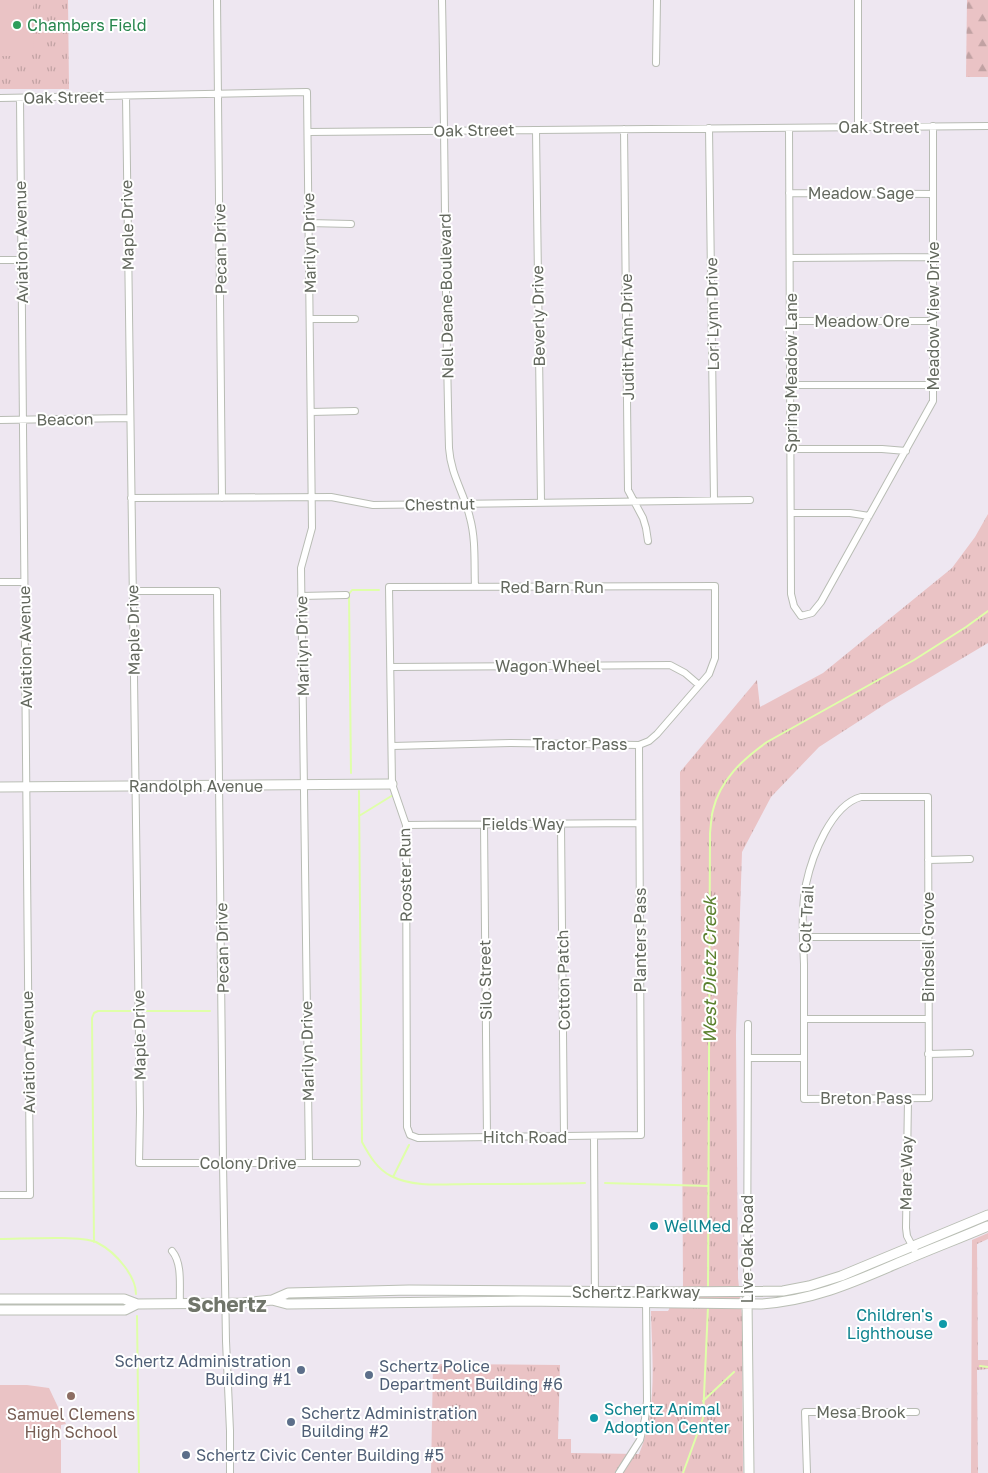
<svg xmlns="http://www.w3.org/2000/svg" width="988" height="1473" viewBox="0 0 988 1473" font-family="'Golos Text',sans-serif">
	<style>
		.forest { fill: url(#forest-firs) }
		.park { fill: url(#park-tufts) }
		.garden { fill: #eac3c5 }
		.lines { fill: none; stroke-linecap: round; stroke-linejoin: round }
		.stream { stroke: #dfffa9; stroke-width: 2 }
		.street-casing { stroke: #b8bcb4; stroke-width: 8 }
		.secondary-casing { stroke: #babfb5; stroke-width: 11 }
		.street { stroke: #fff; stroke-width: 6 }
		.secondary { stroke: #fff; stroke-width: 9 }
		.leisure-dot { fill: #2e9e5b; stroke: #fff; stroke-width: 2 }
		.culture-dot { fill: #0f9aa8; stroke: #fff; stroke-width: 2 }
		.service-dot { fill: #5c6f8a; stroke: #fff; stroke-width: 2 }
		.education-dot { fill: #8d6e63; stroke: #fff; stroke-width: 2 }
		.labels { text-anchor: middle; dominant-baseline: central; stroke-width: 4; stroke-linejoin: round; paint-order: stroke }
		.leisure-label { font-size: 16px; fill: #27864d; stroke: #fff; text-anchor: start }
		.street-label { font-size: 16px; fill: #63685e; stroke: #fff }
		.culture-label { font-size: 16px; fill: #0d838f; stroke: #fff; text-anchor: start }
		.service-label { font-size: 16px; fill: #4e5e75; stroke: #fff; text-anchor: start }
		.education-label { font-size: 16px; fill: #785e54; stroke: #fff }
		.water-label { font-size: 18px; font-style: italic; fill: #5c812f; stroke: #fff }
		.district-label { font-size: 21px; font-weight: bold; fill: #70756a; stroke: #fff }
	</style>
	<defs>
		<pattern id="forest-firs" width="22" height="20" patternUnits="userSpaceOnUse" patternTransform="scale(1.25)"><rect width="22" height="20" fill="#eac3c5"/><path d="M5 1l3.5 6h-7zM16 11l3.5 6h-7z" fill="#c1a2a3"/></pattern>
		<pattern id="park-tufts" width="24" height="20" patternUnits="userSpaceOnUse" patternTransform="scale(1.25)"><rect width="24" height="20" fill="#eac3c5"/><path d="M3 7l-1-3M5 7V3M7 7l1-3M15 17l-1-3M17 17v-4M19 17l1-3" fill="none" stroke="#c1a2a3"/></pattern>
	</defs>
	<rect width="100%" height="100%" fill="#eee7f1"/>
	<path class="forest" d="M967 0H988V77H966Z"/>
	<path class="park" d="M0 0H68L69 89H0Z
		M988 514V643L887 703 819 747 771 797 742 852 736 1035 738 1278 742 1315 743 1473H431L433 1364 560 1365 558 1439H571V1453L639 1454C658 1409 652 1359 651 1311H668L683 1286 680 772 757 680 760 707 823 673 952 568 975 537Z
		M988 1233V1239L977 1244 978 1360H988V1369L977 1370 978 1473H971L972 1240Z"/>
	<path class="garden" d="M0 0H33L34 50 29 56H0Z
		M0 1385H27L49 1388 66 1424 61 1425V1473H0Z"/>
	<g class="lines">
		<path class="stream" d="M351 773 349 594 352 590H379
			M359 791 362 1142C369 1155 377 1169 391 1176 414 1188 445 1184 470 1184 508 1184 547 1184 585 1183
			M359 816 393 795
			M144 1011H210
			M393 1177 409 1145
			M605 1183 708 1186
			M0 1239C22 1239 78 1235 96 1242 108 1248 117 1256 125 1267 131 1275 136 1284 136 1294
			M94 1242 92 1018 94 1013 98 1011H133
			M708 1289 710 833C711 825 711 817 713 810 720 780 743 759 767 742L914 660 966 627 988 611
			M137 1316 139 1473
			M980 1366 988 1367
			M703 1401 734 1372
			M683 1473 703 1418 708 1307"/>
		<g class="street-casing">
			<path id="street" d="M217 0 222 498
				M442 0C445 149 445 299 449 448 451 476 464 492 470 518 476 540 474 564 475 587
				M656 63 657 0
				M126 96 140 1112 139 1163H357
				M0 98 307 92 312 528 301 568 309 1163
				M858 127V0
				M709 128 714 500
				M789 128 791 594 794 606 801 616 812 613 821 602 933 401V126
				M624 129 628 490 643 518 646 528 648 541
				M536 130 541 502
				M308 132 988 126
				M789 193 933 194
				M309 223 351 224
				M790 258 932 257
				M0 260H21
				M311 319H355
				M791 321H932
				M791 385H933
				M311 412 355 411
				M0 420 130 418
				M791 449H882L906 451
				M131 498 331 497 373 505 750 500
				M792 513H850L869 516
				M0 582H24
				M132 591H217L223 1163 226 1341 230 1431V1473
				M301 596 346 595
				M391 667 670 665 685 673 699 685
				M392 746 511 743 639 745 649 741 657 734 709 674 715 658V586L389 587 392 784 406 825 407 1127 410 1135 418 1138 641 1135 639 745
				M861 797H928L929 1098 804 1099C804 1054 804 1009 804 964 803 938 801 910 806 884 812 856 831 805 861 797Z
				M484 824 487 1137
				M561 824 564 1136
				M406 825 639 823
				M928 860 970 859
				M803 937H928
				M804 1019H928
				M928 1054 970 1053
				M748 1058H804
				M908 1099 906 1228 907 1236 917 1255
				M594 1136 595 1302
				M0 1195H30L20 98
				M172 1251C183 1264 179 1288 180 1304
				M747 1292 748 1024
				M619 1473 640 1440 645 1419 647 1401 646 1300
				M807 1473 805 1412H916"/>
		</g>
		<g class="secondary-casing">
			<path id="secondary" d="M0 787 392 784
				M0 1299H124L137 1304 243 1303 272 1300 288 1293 409 1290 670 1292 783 1291 809 1286 841 1276 988 1215
				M272 1300 287 1304 522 1301 761 1304C815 1300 854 1282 903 1261 931 1249 960 1238 988 1226
				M747 1300 749 1473
				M0 1310H125L137 1304"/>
		</g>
		<use href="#street" class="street"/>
		<use href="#secondary" class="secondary"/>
	</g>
	<circle class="leisure-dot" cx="17" cy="25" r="5"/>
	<g class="culture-dot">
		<circle cx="654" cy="1226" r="5"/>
		<circle cx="943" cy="1324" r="5"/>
		<circle cx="594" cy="1418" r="5"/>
	</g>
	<g class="service-dot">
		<circle cx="301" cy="1370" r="5"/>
		<circle cx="369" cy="1375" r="5"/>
		<circle cx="291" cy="1422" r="5"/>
		<circle cx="186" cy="1455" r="5"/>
	</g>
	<circle class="education-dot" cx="71" cy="1396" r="5"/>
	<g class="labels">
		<g class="leisure-label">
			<text x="27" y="25">Chambers Field</text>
		</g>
		<g class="street-label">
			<text transform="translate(64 97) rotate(-1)">Oak Street</text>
			<text x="879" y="127">Oak Street</text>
			<text transform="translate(474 130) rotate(-1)">Oak Street</text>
			<text x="861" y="193">Meadow Sage</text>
			<text transform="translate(127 225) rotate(-91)">Maple Drive</text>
			<text transform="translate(21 242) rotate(-91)">Aviation Avenue</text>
			<text transform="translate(309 243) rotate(-91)">Marilyn Drive</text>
			<text transform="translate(220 249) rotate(-91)">Pecan Drive</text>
			<text transform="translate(446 296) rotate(-91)">Nell Deane Boulevard</text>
			<text transform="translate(712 314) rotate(-91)">Lori Lynn Drive</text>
			<text transform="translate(538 316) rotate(-91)">Beverly Drive</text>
			<text transform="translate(933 316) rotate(-90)">Meadow View Drive</text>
			<text x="862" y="321">Meadow Ore</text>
			<text transform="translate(627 337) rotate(-91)">Judith Ann Drive</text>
			<text transform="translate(791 373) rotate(-90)">Spring Meadow Lane</text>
			<text transform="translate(65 419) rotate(-1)">Beacon</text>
			<text transform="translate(440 504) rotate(-1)">Chestnut</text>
			<text x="552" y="587">Red Barn Run</text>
			<text transform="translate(133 630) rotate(-91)">Maple Drive</text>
			<text transform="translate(302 646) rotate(-91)">Marilyn Drive</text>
			<text transform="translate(25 647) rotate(-91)">Aviation Avenue</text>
			<text x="548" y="666">Wagon Wheel</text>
			<text x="580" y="744">Tractor Pass</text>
			<text x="196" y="786">Randolph Avenue</text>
			<text x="523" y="824">Fields Way</text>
			<text transform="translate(405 875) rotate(-91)">Rooster Run</text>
			<text transform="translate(806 919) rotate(-87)">Colt Trail</text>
			<text transform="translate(640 940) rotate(-90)">Planters Pass</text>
			<text transform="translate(928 947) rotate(-90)">Bindseil Grove</text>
			<text transform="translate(222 948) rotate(-91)">Pecan Drive</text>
			<text transform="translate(485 980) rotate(-91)">Silo Street</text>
			<text transform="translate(563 980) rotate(-91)">Cotton Patch</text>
			<text transform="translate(139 1035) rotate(-91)">Maple Drive</text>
			<text transform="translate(307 1051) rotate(-91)">Marilyn Drive</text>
			<text transform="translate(28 1052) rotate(-91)">Aviation Avenue</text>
			<text x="866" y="1098">Breton Pass</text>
			<text x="525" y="1137">Hitch Road</text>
			<text x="248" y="1163">Colony Drive</text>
			<text transform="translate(906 1173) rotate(-89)">Mare Way</text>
			<text transform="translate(747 1249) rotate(-90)">Live Oak Road</text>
			<text x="636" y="1292">Schertz Parkway</text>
			<text x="861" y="1412">Mesa Brook</text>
		</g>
		<g class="culture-label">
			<text x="664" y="1226">WellMed</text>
			<text x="933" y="1315" text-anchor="end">Children's<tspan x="933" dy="18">Lighthouse</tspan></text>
			<text x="604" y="1409">Schertz Animal<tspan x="604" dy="18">Adoption Center</tspan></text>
		</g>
		<g class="service-label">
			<text x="291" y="1361" text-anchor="end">Schertz Administration<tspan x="291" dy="18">Building #1</tspan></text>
			<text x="379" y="1366">Schertz Police<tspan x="379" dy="18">Department Building #6</tspan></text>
			<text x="301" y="1413">Schertz Administration<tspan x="301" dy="18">Building #2</tspan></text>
			<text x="196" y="1455">Schertz Civic Center Building #5</text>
		</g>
		<g class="education-label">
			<text x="71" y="1414">Samuel Clemens<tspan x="71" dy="18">High School</tspan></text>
		</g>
		<g class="water-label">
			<text transform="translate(709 970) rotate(-90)">West Dietz Creek</text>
		</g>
		<g class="district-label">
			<text x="227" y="1304">Schertz</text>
		</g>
	</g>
</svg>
